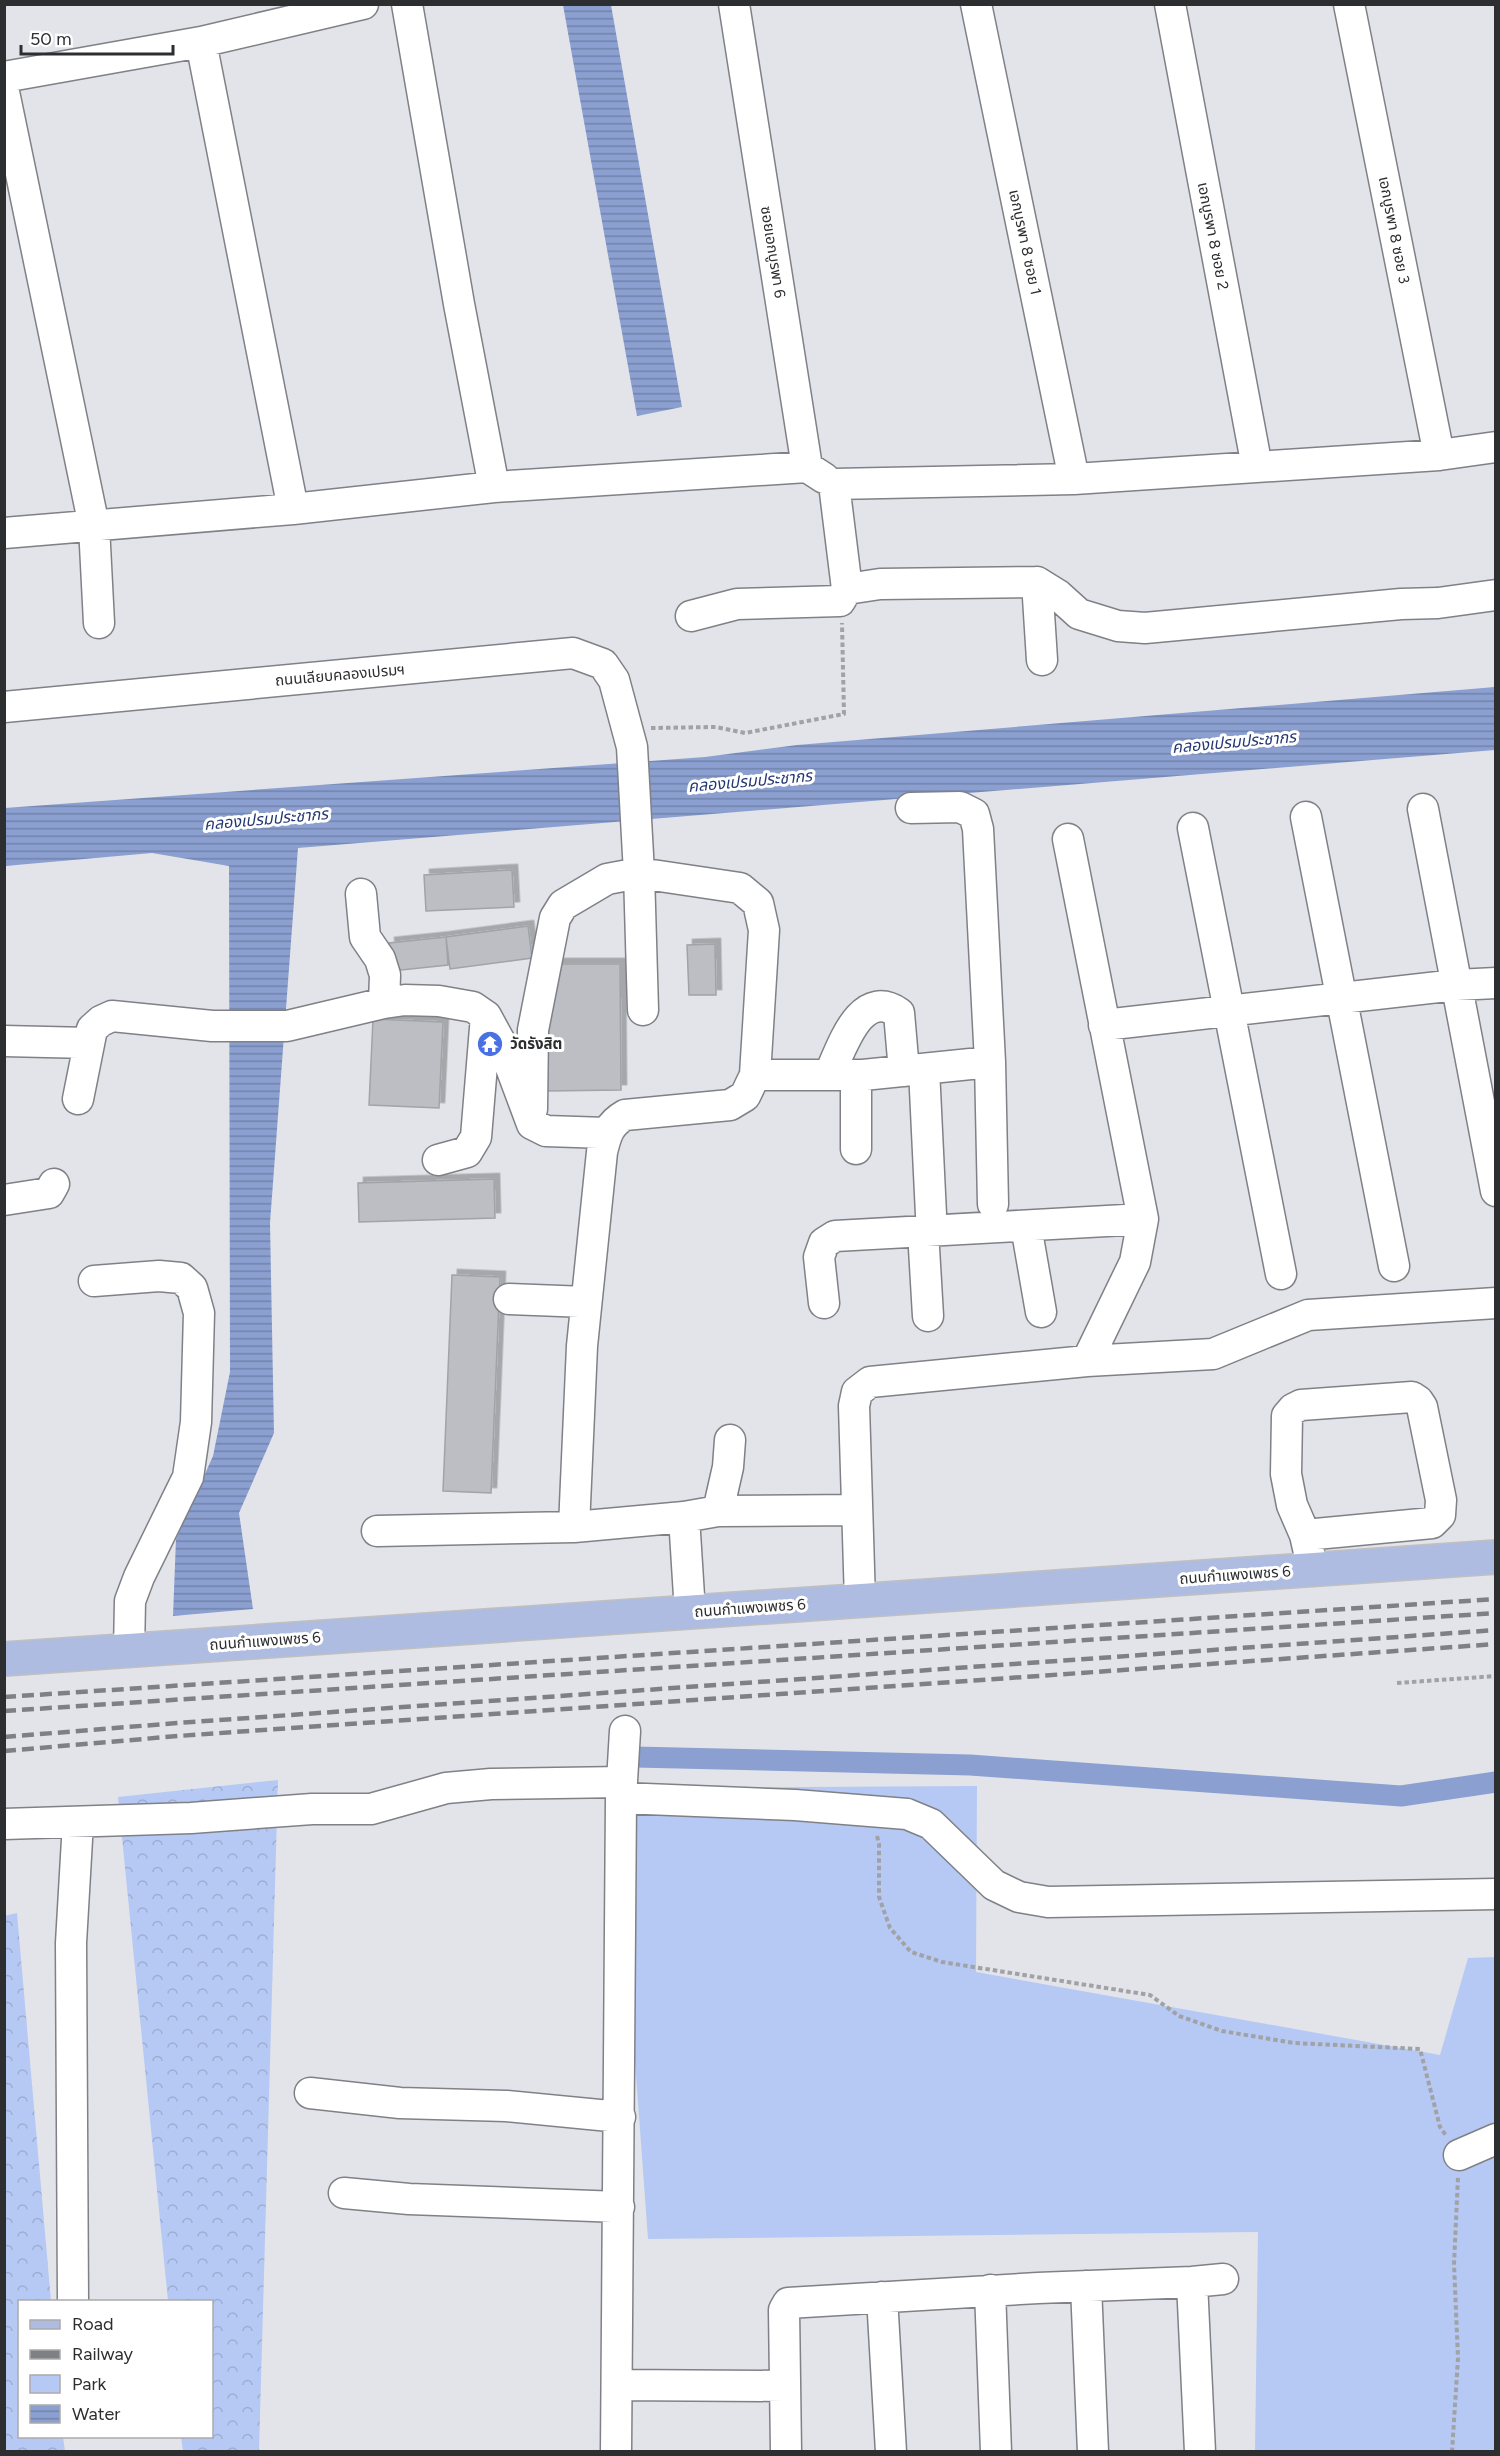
<svg xmlns="http://www.w3.org/2000/svg" width="1500" height="2456" viewBox="0 0 1500 2456" font-family="Figtree,'Noto Sans Thai',sans-serif">
	<style>
		.green { fill: #b6c9f4 }
		.forest { fill: url(#forest-crowns) }
		.water { fill: url(#water-rules) }
		.lines { fill: none; stroke-linecap: round; stroke-linejoin: round }
		.canal { stroke: #8ba0d1; stroke-width: 21 }
		.building { fill: #bcbec3; stroke: #a1a3a8; stroke-width: 1.5; filter: url(#shadow) }
		.minor-casing { stroke: #7f8186; stroke-width: 33 }
		.major-casing { stroke: #c0c0c1; stroke-width: 36 }
		.path { stroke: #a0a2a6; stroke-width: 4; stroke-dasharray: 4.5 3; stroke-linecap: butt }
		.minor { stroke: #fff; stroke-width: 30 }
		.major { stroke: #adbce0; stroke-width: 33 }
		.rail { stroke: #7e8083; stroke-width: 4.5; stroke-dasharray: 12 6; stroke-linecap: butt }
		.labels { text-anchor: middle; dominant-baseline: central; stroke-width: 6; stroke-linejoin: round; paint-order: stroke }
		.street-label { font-size: 15px; fill: #2d2e30; stroke: #fff }
		.poi-label { font-size: 15px; font-weight: bold; fill: #2d2e30; stroke: #fff; text-anchor: start }
		.water-label { font-size: 16px; font-style: italic; fill: #233772; stroke: #fff }
	</style>
	<defs>
		<pattern id="forest-crowns" width="20" height="18" patternUnits="userSpaceOnUse" patternTransform="scale(1.5)"><rect width="20" height="18" fill="#b6c9f4"/><path d="M2 6a3 3 0 1 1 6 0M12 15a3 3 0 1 1 6 0" fill="none" stroke="#9dadd2"/></pattern>
		<pattern id="water-rules" width="6" height="5" patternUnits="userSpaceOnUse" patternTransform="scale(1.5)"><rect width="6" height="5" fill="#8ba0d1"/><path d="M0 2.5h6" fill="none" stroke="#7283aa"/></pattern>
		<filter id="shadow"><feDropShadow dx="5.5" dy="-5.5" stdDeviation="0" flood-color="#0004"/></filter>
	</defs>
	<rect width="100%" height="100%" fill="#e2e4e9"/>
	<path class="green" d="M977 1786 976 1972 1440 2055 1468 1958 1495 1957V2451H1255L1258 2232 648 2239 615 1788Z"/>
	<path class="forest" d="M278 1780 259 2451H183L181 2437 212 2436V2302L168 2301 118 1797Z
		M17 1913 51 2301 20 2302V2436L63 2437 65 2451H5L4 1916Z"/>
	<path class="water" d="M563 5H611L682 407 637 416Z
		M1495 687V750L298 848 270 1223 274 1433 239 1513 253 1609 173 1616 176 1539 213 1456 230 1372 229 866 152 853 5 866V808L705 757 797 745Z"/>
	<g class="lines">
		<path class="canal" d="M635 1757 970 1765 1401 1796 1496 1782"/>
	</g>
	<path class="building" d="M512 870 514 907 426 911 424 875Z
		M528 926 532 958 450 969 446 937Z
		M446 937 448 965 392 971 389 943Z
		M715 944 716 995H689L687 945Z
		M546 964H620L621 1090 547 1091Z
		M373 1019 443 1022 439 1108 369 1105Z
		M494 1179 495 1218 359 1222 358 1183Z
		M452 1275 500 1277 491 1493 443 1491Z"/>
	<g class="lines">
		<g class="minor-casing">
			<path id="minor" d="M407 4 459 304 494 487
				M734 4 807 467 824 478
				M976 4 1074 479
				M1170 4 1257 467
				M1349 4 1439 455
				M201 42 293 509
				M4 77 201 42 363 4
				M4 92 94 526 99 623
				M834 484 1074 479 1439 455 1496 447
				M834 484 847 589
				M4 533 293 509 494 487 807 467
				M1037 582 1042 660
				M691 616 737 604 840 601 847 589 880 584 1037 582 1058 595 1079 614 1118 626 1145 628 1401 604 1438 603 1496 595
				M4 707 573 653 603 664 614 680 632 747 639 873 740 888 758 903 764 930 755 1075 745 1096 730 1105 625 1115C609 1124 606 1135 602 1152L582 1346 574 1527 684 1517 718 1511 857 1510
				M911 808 960 807 974 814 978 829 990 1062 993 1204
				M1423 809 1496 1191
				M1306 817 1394 1266
				M1193 828 1281 1274
				M1068 839 1143 1219 1135 1262 1087 1361
				M361 894 365 937 380 959 385 975 384 1003
				M1104 1025 1456 985 1496 983
				M4 1041 89 1043
				M924 1069 931 1215
				M755 1075H863L990 1062
				M829 1075C842 1048 860 986 899 1013L904 1071
				M856 1075V1149
				M78 1099 92 1029 101 1021 112 1016 212 1026H287L384 1003 405 1000 439 1001 473 1007 486 1016 504 1049 532 1124 546 1131 606 1133
				M532 1109 533 1030 555 918 563 905 607 879 639 873 643 1010
				M438 1160 467 1152 476 1137 486 1016
				M4 1200 49 1193 54 1184
				M1026 1226 1041 1312
				M923 1231 928 1316
				M94 1281 159 1276 181 1278 192 1288 199 1313 196 1422 188 1477 139 1577 130 1601 129 1651
				M509 1299 586 1302
				M824 1303 819 1257 824 1243 835 1236 1143 1219
				M718 1511 728 1467 730 1440
				M684 1517 690 1612
				M377 1531 574 1527
				M1305 1535 1432 1523 1440 1515 1441 1500 1422 1407 1418 1401 1412 1397 1301 1405 1293 1409 1287 1416 1286 1474 1292 1505 1305 1535 1313 1570
				M860 1601 854 1406 857 1392 870 1382 1087 1361 1213 1354 1308 1315 1496 1303
				M621 1798 795 1805 907 1814 931 1824 994 1885 1019 1897 1048 1902 1496 1894
				M4 1824 191 1818 312 1809H371L446 1788 491 1784 622 1782
				M310 2093 400 2103 506 2106 620 2117
				M1459 2155 1496 2139
				M344 2193 409 2199 619 2207
				M1192 2282 1200 2452
				M1086 2286 1093 2452
				M990 2290 996 2452
				M882 2297 891 2452
				M73 2302 71 1943 78 1822
				M617 2385 783 2386
				M616 2452 621 1798 625 1731
				M786 2452 784 2310 788 2303 1038 2288 1192 2282 1223 2279"/>
		</g>
		<g class="major-casing">
			<path id="major" d="M4 1659 1496 1557"/>
		</g>
		<path class="path" d="M651 728 716 727 745 733 844 714 842 623
			M1397 1683 1496 1676
			M877 1836 879 1844V1897L890 1928 911 1952 942 1962 1150 1995 1179 2016 1222 2031 1294 2043 1420 2049 1440 2127 1447 2137
			M1452 2452 1458 2358 1454 2264 1458 2177"/>
		<use href="#minor" class="minor"/>
		<use href="#major" class="major"/>
		<path class="rail" d="M4 1697 1496 1599
			M4 1711 1496 1613
			M4 1737 177 1723 1496 1630
			M4 1751 178 1736 1496 1644"/>
	</g>
	<defs>
		<g id="temple-disc" transform="scale(1.35)"><circle r="9.5" fill="#4a71e4" stroke="#fff"/><path d="M0-6L5-2H3V0L6.5 2.5H4V6H1.5V3h-3V6H-4V2.5H-6.5L-3 0V-2H-5Z" fill="#fff"/></g>
	</defs>
	<g fill-rule="evenodd">
		<use href="#temple-disc" x="490" y="1044"/>
	</g>
	<g class="labels">
		<g class="street-label">
			<text transform="translate(1394 230) rotate(79)">เอกบูรพา 8 ซอย 3</text>
			<text transform="translate(1213 236) rotate(79)">เอกบูรพา 8 ซอย 2</text>
			<text transform="translate(1025 242) rotate(78)">เอกบูรพา 8 ซอย 1</text>
			<text transform="translate(773 252) rotate(81)">ซอยเอกบูรพา 6</text>
			<text transform="translate(340 675) rotate(-5)">ถนนเลียบคลองเปรมฯ</text>
			<text transform="translate(1235 1575) rotate(-4)">ถนนกำแพงเพชร 6</text>
			<text transform="translate(750 1608) rotate(-4)">ถนนกำแพงเพชร 6</text>
			<text transform="translate(265 1641) rotate(-4)">ถนนกำแพงเพชร 6</text>
		</g>
		<g class="poi-label">
			<text x="510" y="1044">วัดรังสิต</text>
		</g>
		<g class="water-label">
			<text transform="translate(1234 742) rotate(-5)">คลองเปรมประชากร</text>
			<text transform="translate(750 781) rotate(-5)">คลองเปรมประชากร</text>
			<text transform="translate(266 819) rotate(-5)">คลองเปรมประชากร</text>
		</g>
	</g>
	<rect width="1500" height="2456" fill="none" stroke="#2d2e30" stroke-width="12"/>
	<rect x="18" y="2300" width="195" height="138" fill="#ffffff" stroke="#ababac" stroke-width="1.5"/>
	<rect x="30" y="2320" width="30" height="9" fill="#adbce0" stroke="#ababac" stroke-width="1.5"/>
	<text x="72" y="2330" font-size="18" fill="#2d2e30">Road</text>
	<rect x="30" y="2350" width="30" height="9" fill="#7e8083" stroke="#ababac" stroke-width="1.5"/>
	<text x="72" y="2360" font-size="18" fill="#2d2e30">Railway</text>
	<rect x="30" y="2375" width="30" height="18" fill="#b6c9f4" stroke="#ababac" stroke-width="1.5"/>
	<text x="72" y="2390" font-size="18" fill="#2d2e30">Park</text>
	<rect x="30" y="2405" width="30" height="18" fill="url(#water-rules)" stroke="#ababac" stroke-width="1.5"/>
	<text x="72" y="2420" font-size="18" fill="#2d2e30">Water</text>
	<path d="M21 45v9h152v-9" fill="none" stroke="#2d2e30" stroke-width="3"/>
	<text x="30" y="45" font-size="18" fill="#2d2e30" stroke="#ffffff" stroke-width="4.5" paint-order="stroke">50 m</text>
</svg>
